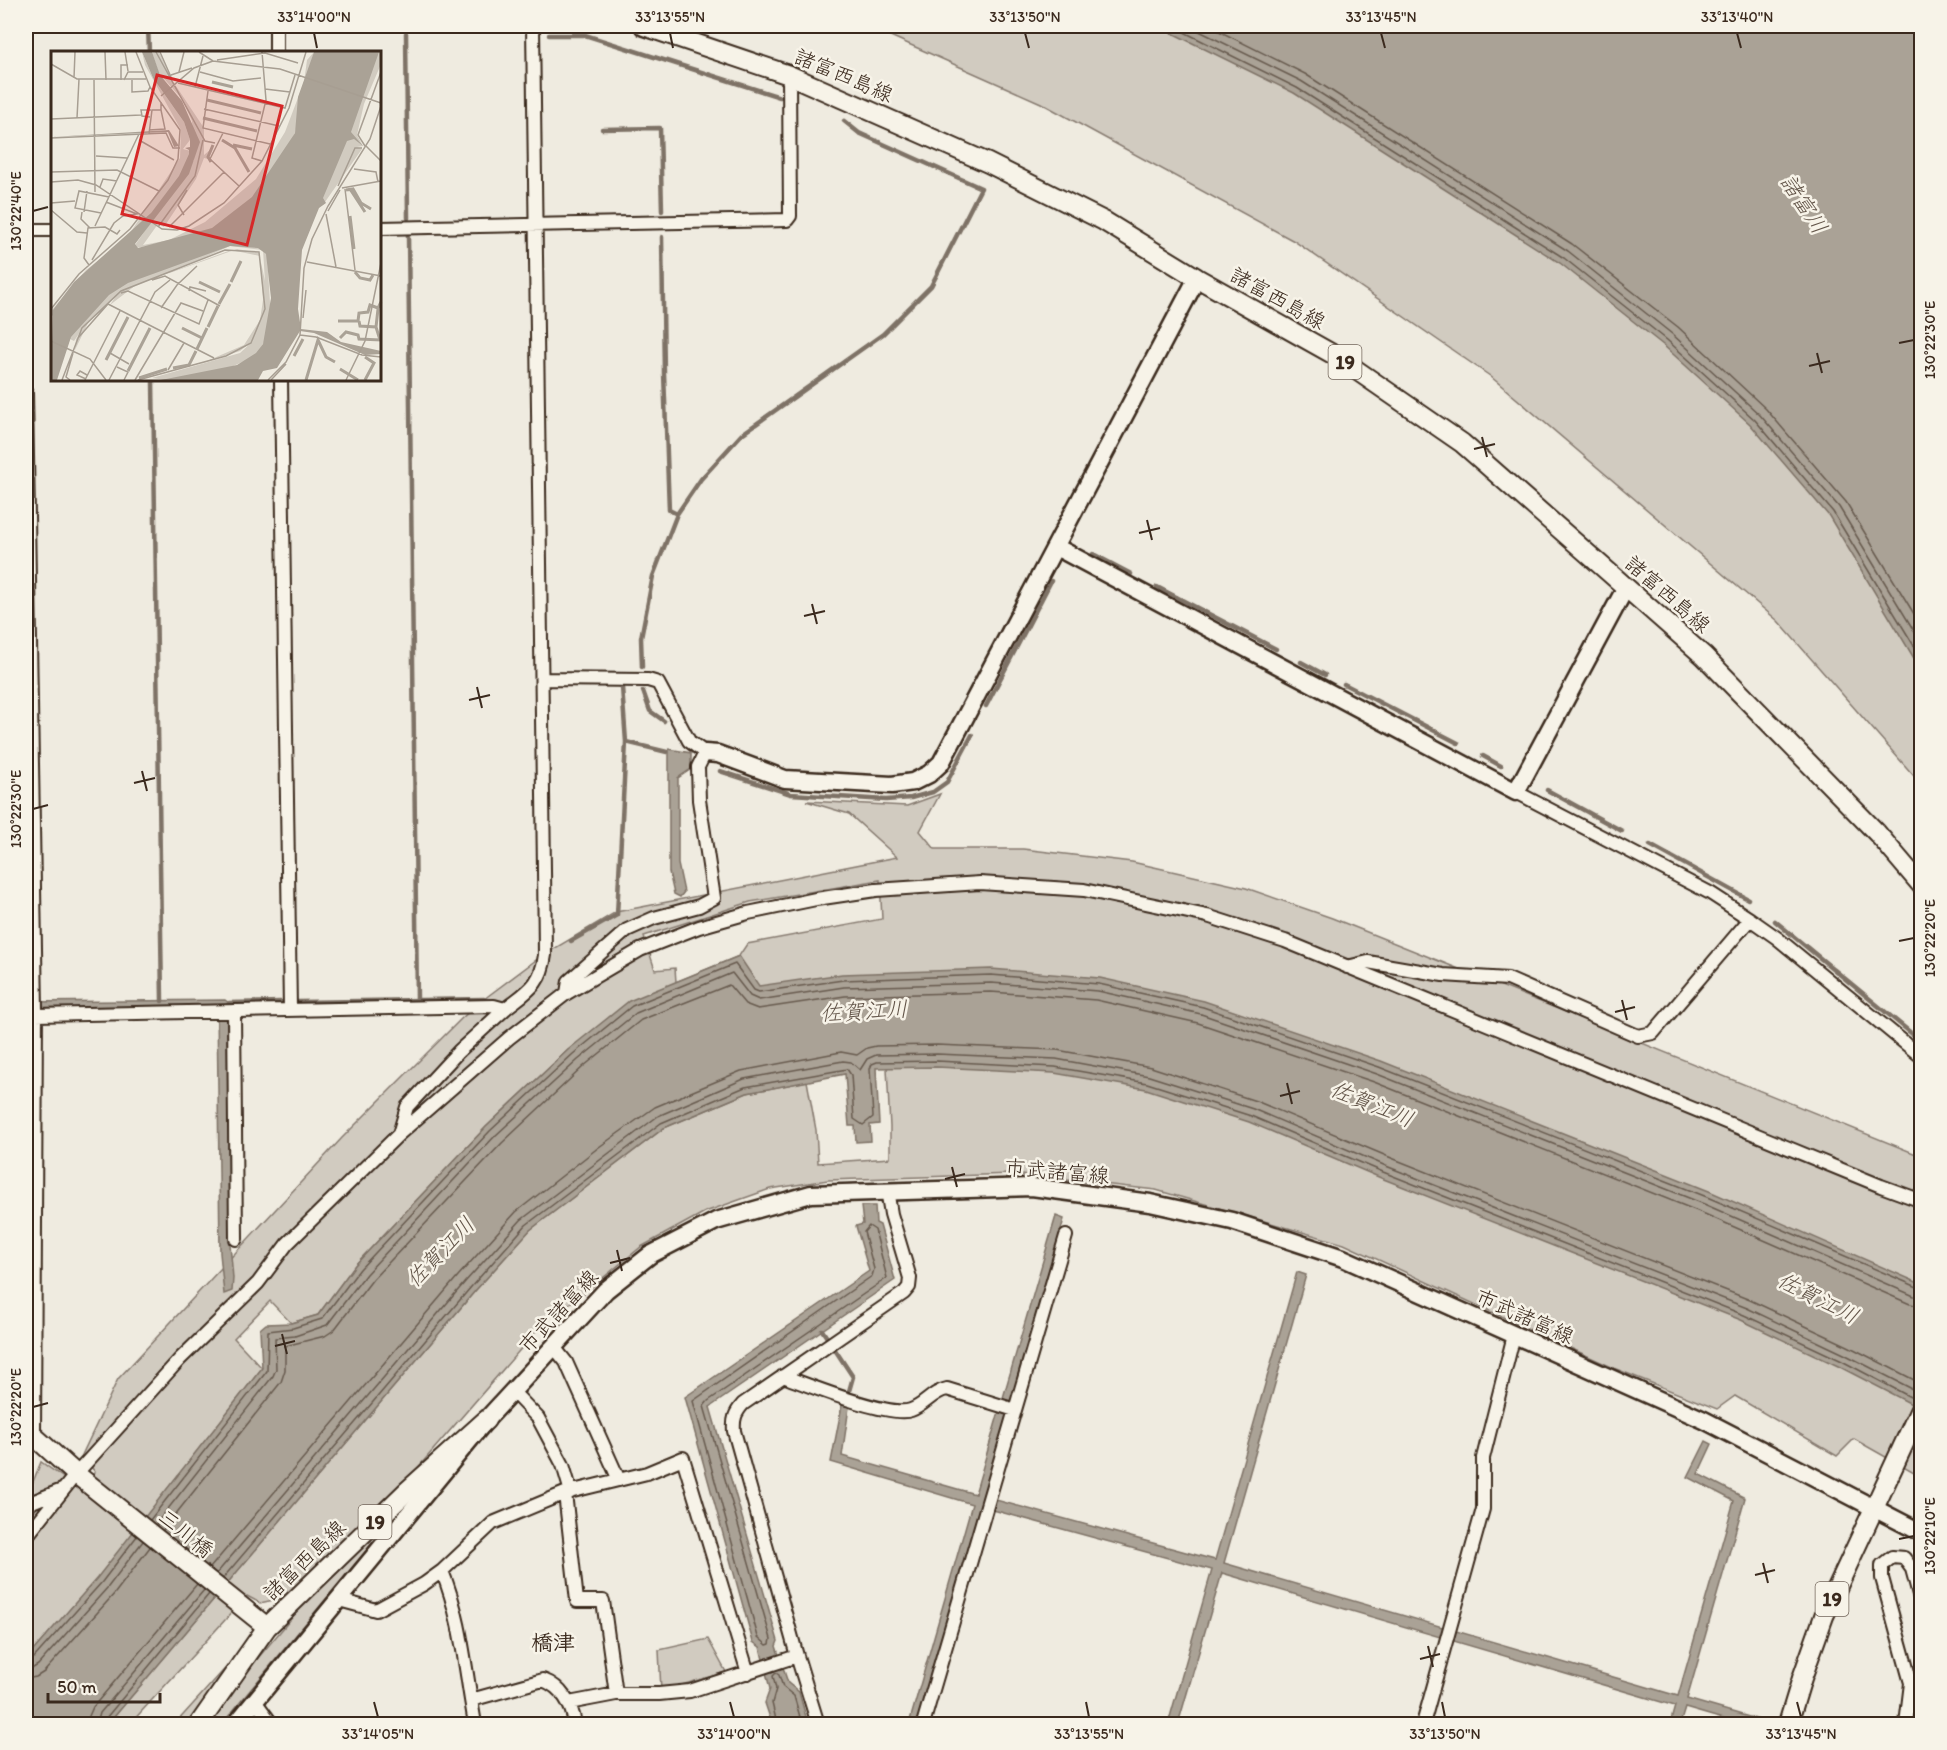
<svg xmlns="http://www.w3.org/2000/svg" width="1947" height="1750" viewBox="0 0 1947 1750" font-family="Itim,'Klee One',sans-serif">
	<style>
		.green { fill: #d1cbc0; stroke: #867a6f; stroke-width: 1.5; fill-rule: evenodd }
		.water { fill: #aaa296; stroke: #7e7266; stroke-width: 1.5 }
		.lines { fill: none; stroke-linecap: round; stroke-linejoin: round }
		.shore { stroke: #675a4e; stroke-width: 1.5 }
		.stream { stroke: #7e7266; stroke-width: 4.5 }
		.street-casing { stroke: #3b2a1e; stroke-width: 16 }
		.secondary-casing { stroke: #3b2a1e; stroke-width: 21 }
		.primary-casing { stroke: #3b2a1e; stroke-width: 22 }
		.street { stroke: #f7f3e8; stroke-width: 12 }
		.secondary { stroke: #f7f3e8; stroke-width: 16 }
		.primary { stroke: #f7f3e8; stroke-width: 18 }
		.ticks { fill: none; stroke: #3b2a1e; stroke-width: 2 }
		.labels { text-anchor: middle; dominant-baseline: central; stroke-width: 5; stroke-linejoin: round; paint-order: stroke }
		.shield { fill: #f7f3e8; stroke: #73665b; stroke-width: 1.5 }
		.shield-label { font-size: 20px; font-weight: bold; fill: #3b2a1e }
		.street-label { font-size: 21px; fill: #3b2a1e; stroke: #f7f3e8 }
		.water-label { font-size: 22px; font-style: italic; fill: #625448; stroke: #f7f3e8 }
		.neighbourhood-label { font-size: 22px; font-weight: bold; fill: #3b2a1e; stroke: #f7f3e8 }
		.inset-river { fill: none; stroke: #aaa296; stroke-width: 3 }
		.inset-road { fill: none; stroke: #a79e92; stroke-width: 1.5 }
		.view { fill: #d62828; fill-opacity: 0.15; stroke: #d62828; stroke-width: 3 }
		.inset-edge { fill: none; stroke: #3b2a1e; stroke-width: 3 }
		.neatline { fill: none; stroke: #3b2a1e; stroke-width: 2 }
		.ticks-label { font-size: 15px; text-anchor: middle; fill: #3b2a1e }
	</style>
	<rect width="100%" height="100%" fill="#efebe0"/>
	<filter id="ink" filterUnits="userSpaceOnUse"><feTurbulence type="fractalNoise" baseFrequency=".0167" numOctaves="2"/><feDisplacementMap in="SourceGraphic" scale="12" xChannelSelector="R" yChannelSelector="G"/><feConvolveMatrix kernelMatrix="1 2 1 2 8 2 1 2 1" color-interpolation-filters="sRGB"/></filter>
	<g filter="url(#ink)">
		<path class="green" d="M868 26H1221L1616 290 1840 508 1921 647V784L1778 621 1490 376 1294 241 1041 103Z
			M940 794 920 831 935 849H1023L1132 862 1246 888 1332 918 1464 971 1921 1156V1300L1387 1077 568 1050 486 1127 355 1265 318 1315 291 1323 270 1301 234 1338 262 1368 97 1579 26 1659V1499L41 1462 78 1488 95 1472 82 1455 118 1379 342 1138 462 1018 488 996 540 957 616 912 897 857 849 814 806 801 907 806ZM880 880 882 919 747 944 739 956 676 982 675 968 655 970 644 936 750 902Z
			M891 1050 1192 1077 1921 1394V1477L1854 1439 1837 1456 1735 1396 1717 1409 1616 1369 1344 1244 1156 1190 1013 1174 828 1180 770 1189 705 1212 641 1247 577 1299 551 1314 408 1479 287 1597 260 1603 247 1596 130 1724H108L475 1291 530 1230 664 1128 747 1093 807 1081 816 1130 818 1163 890 1158V1127L887 1068Z
			M399 1511 222 1724H211L237 1683 317 1588Z
			M708 1639 726 1672 661 1691 659 1650Z
			M241 1651 190 1724H175Z"/>
		<path class="water" d="M1158 26H1921V670L1829 516 1750 424 1663 345 1560 263 1294 93Z
			M669 749 691 753V769L678 778V864L684 892 680 897 674 894 669 872Z
			M739 956 759 986 842 974 991 969 1100 978 1204 1001 1381 1061 1709 1191 1921 1284V1409L1838 1366 1741 1320 1381 1178 1249 1122 1146 1089 1054 1073 937 1067 876 1068 879 1124 870 1125 871 1141 856 1142 855 1126H849L845 1074 747 1093 664 1128 530 1230 475 1291 108 1724H26V1659L97 1578 262 1368 260 1329 266 1324 291 1323 318 1315 355 1265 486 1127 569 1049 629 1001Z
			M225 1000 229 1003 224 1005V1017L227 1019 230 1244 233 1278 232 1291 224 1294 220 1253 217 1006 26 1009V1002Z
			M861 1206H875L876 1223 880 1225 895 1280 710 1407 778 1641 776 1646 788 1683 799 1692 808 1724H772L765 1703 770 1689 760 1647 753 1642 685 1397 869 1271 856 1226 863 1224Z
			M1056 1216 1064 1219 1011 1409 985 1497 1215 1560 1297 1272 1306 1275 1224 1563 1678 1696 1734 1501 1688 1477 1706 1441 1712 1444 1698 1474 1745 1498 1687 1699 1763 1721 1762 1724H1740L1685 1708 1680 1724H1670L1675 1706 1222 1573 1178 1724H1168L1212 1570 982 1507 919 1724H909L972 1504 831 1462 842 1405 849 1407 842 1456 975 1494Z"/>
		<g class="lines">
			<path class="shore" d="M1172 26 1297 88 1564 258 1667 340 1755 420 1833 512 1922 659
				M1189 26 1301 81 1568 251 1672 334 1760 415 1839 507 1922 644
				M1209 26 1305 74 1572 244 1678 327 1766 409 1846 502 1922 627
				M869 1226 875 1230 887 1278 708 1401 704 1406 771 1639 770 1644 767 1645 758 1637 693 1401 872 1276 874 1269 864 1232Z
				M150 1520 267 1371 268 1331 293 1328 322 1319 360 1269 490 1131 573 1054 632 1006 735 964 754 990 759 992 843 980 991 975 1099 984 1203 1007 1379 1067 1707 1197 1922 1289
				M156 1524 273 1376 276 1369 275 1338 295 1336 327 1325 366 1274 495 1136 578 1060 636 1013 732 973 750 996 759 1000 844 987 991 983 1098 991 1201 1014 1377 1074 1704 1204 1914 1296 1922 1297
				M163 1530 281 1382 285 1370V1346L325 1336 334 1330 373 1279 502 1143 584 1066 641 1020 729 985 745 1004 758 1009 845 996 991 992 1096 1000 1198 1023 1374 1082 1700 1212 1910 1304 1922 1306
				M210 1568 458 1276 516 1212 599 1147 655 1107 741 1071 841 1052 857 1055 867 1048 876 1046 937 1045 1057 1050 1151 1067 1256 1101 1389 1157 1750 1300 1848 1346 1922 1384
				M217 1573 465 1282 521 1220 658 1116 744 1079 843 1061 851 1062 860 1070 867 1059 876 1055 937 1054 1056 1059 1149 1076 1253 1109 1386 1166 1747 1308 1844 1354 1922 1394
				M223 1578 471 1287 526 1225 661 1123 745 1087 847 1069 851 1075 854 1119 863 1125 873 1117 870 1069 872 1064 877 1062 937 1061 1055 1067 1147 1083 1251 1116 1383 1172 1744 1315 1840 1360 1914 1399
				M26 1662 32 1660 102 1582 137 1536
				M26 1670 33 1668 38 1665 108 1587 143 1541
				M26 1679 36 1677 44 1672 115 1593 150 1547
				M88 1724 89 1716 93 1707 197 1584
				M97 1724 100 1713 204 1590
				M104 1724 106 1718 209 1594
				M777 1724 772 1703 776 1689 773 1676 776 1673 779 1675 783 1687 794 1696 802 1724"/>
			<path class="stream" d="M148 26 149 52
				M406 33 408 218
				M549 35H585L780 97
				M602 129 660 128 662 211
				M408 235 417 1000
				M662 237 664 373 669 510 677 514
				M153 380 162 1001
				M1093 554 1131 574
				M1157 587 1276 649
				M1301 662 1325 675
				M642 667 641 638 653 576 677 514 701 479 742 434 883 334 931 286 981 188 859 133 844 121
				M1344 684 1458 743
				M622 687 626 742 667 752
				M643 691 650 711 664 721
				M986 706 1051 581
				M1483 756 1501 766
				M720 771 791 794 886 800 911 798 933 792 947 782 972 735
				M1547 790 1622 831
				M1650 845 1748 899
				M1775 921 1922 1042
				M571 941 617 915 626 742
				M298 1002 484 999
				M229 1003 281 1002
				M822 1330 853 1377 847 1398"/>
			<g class="street-casing">
				<path id="street" d="M276 26V52
					M380 228 787 220 790 216 789 75
					M26 230H52
					M281 380 290 1009
					M26 393 36 1011 34 1437
					M543 679 648 680 658 683 689 741 705 753 698 767 699 800 714 898 699 906 654 918 627 930 569 981 567 993
					M1516 792 1710 893 1750 919 1777 938 1922 1057
					M1347 967 1368 962 1443 975 1508 979 1638 1036 1653 1033 1750 919
					M234 1011 236 1239
					M36 1015 494 1006 505 1009C527 991 541 986 545 955 542 645 535 335 533 26
					M399 1134 407 1107 459 1051 505 1009
					M554 1347 566 1362 619 1480
					M783 1376C808 1385 889 1418 911 1410 925 1405 932 1392 947 1389L1015 1410
					M513 1392 538 1418 563 1465 571 1492
					M565 1493 577 1601H603L616 1694
					M26 1509 32 1502 62 1490
					M26 1537 76 1474 180 1359 258 1283 287 1244 398 1135 509 1038 567 993 640 950 699 927 748 913 816 899 876 890 980 883 1084 890 1207 916 1285 941 1881 1186 1922 1201
					M442 1571 493 1523 565 1493 647 1473 683 1458 748 1673
					M339 1600 376 1610 424 1584 442 1571C459 1612 464 1657 471 1700L543 1680C562 1687 572 1705 575 1724
					M471 1700 475 1724
					M255 1701 272 1724
					M569 1703 616 1694H659L690 1691 797 1656
					M818 1724 797 1656 734 1431C733 1419 735 1413 743 1404L904 1293 909 1287 910 1278 891 1214 887 1190
					M923 1724 1066 1236
					M1423 1724 1483 1509V1458L1514 1335
					M1906 1724 1911 1683 1882 1578V1565L1892 1557 1904 1558 1912 1569 1922 1606"/>
			</g>
			<g class="secondary-casing">
				<path id="secondary" d="M1056 547 1516 792 1626 587
					M705 753 718 754 785 779 892 785 913 782 929 774 941 763 1197 278
					M236 1724 486 1420 606 1290 650 1255 716 1221 811 1194 1032 1187 1150 1203 1232 1221 1343 1258 1704 1420 1922 1533"/>
			</g>
			<g class="primary-casing">
				<path id="primary" d="M644 26 789 75 988 163 1104 221 1197 278 1336 356 1462 443 1704 656 1877 833 1922 886
					M26 1429 76 1474 267 1627
					M199 1724 267 1627 407 1491 486 1420
					M1788 1724 1802 1678 1824 1616 1922 1405"/>
			</g>
			<use href="#street" class="street"/>
			<use href="#secondary" class="secondary"/>
			<use href="#primary" class="primary"/>
		</g>
	</g>
	<path class="ticks" d="M314 33 317 48M670 33 673 48M1025 33 1029 48M1381 33 1385 48M1737 33 1741 48M33 211 48 207M1899 343 1914 340M1817 353 1822 373M1809 366 1830 361M1482 437 1487 457M1474 449 1495 444M1147 520 1152 540M1139 533 1160 528M812 604 817 624M804 616 825 611M477 687 482 708M469 700 490 695M142 771 147 791M134 783 155 778M33 809 48 805M1899 941 1914 938M1622 1000 1627 1020M1615 1012 1635 1007M1287 1083 1292 1104M1280 1096 1300 1091M952 1167 957 1187M945 1179 965 1174M617 1250 622 1271M610 1263 630 1258M282 1334 287 1354M275 1346 295 1341M33 1407 48 1403M1899 1539 1914 1536M1763 1563 1768 1583M1755 1575 1775 1570M1428 1646 1433 1667M1420 1659 1440 1654M374 1702 378 1717M730 1702 734 1717M1086 1702 1089 1717M1442 1702 1445 1717M1797 1702 1801 1717"/>
	<g class="labels">
		<g class="shield">
			<rect x="1328.5" y="345" width="33" height="34" rx="4.5"/>
			<rect x="358.5" y="1505" width="33" height="34" rx="4.5"/>
			<rect x="1815.5" y="1582" width="33" height="34" rx="4.5"/>
		</g>
		<g class="shield-label">
			<text x="1345" y="362">19</text>
			<text x="375" y="1522">19</text>
			<text x="1832" y="1599">19</text>
		</g>
		<g class="street-label">
			<text transform="translate(844 75) rotate(23)">諸富西島線</text>
			<text transform="translate(1278 298) rotate(29)">諸富西島線</text>
			<text transform="translate(1668 594) rotate(41)">諸富西島線</text>
			<text transform="translate(1057 1171) rotate(5)">市武諸富線</text>
			<text transform="translate(558 1311) rotate(-47)">市武諸富線</text>
			<text transform="translate(1525 1316) rotate(24)">市武諸富線</text>
			<text transform="translate(186 1533) rotate(39)">三川橋</text>
			<text transform="translate(304 1560) rotate(-44)">諸富西島線</text>
		</g>
		<g class="water-label">
			<text transform="translate(1804 204) rotate(57)">諸富川</text>
			<text transform="translate(864 1011) rotate(-3)">佐賀江川</text>
			<text transform="translate(1372 1104) rotate(22)">佐賀江川</text>
			<text transform="translate(440 1252) rotate(-46)">佐賀江川</text>
			<text transform="translate(1818 1298) rotate(27)">佐賀江川</text>
		</g>
		<g class="neighbourhood-label">
			<text x="553" y="1642">橋津</text>
		</g>
	</g>
	<g transform="translate(51 51)">
		<rect width="330" height="330" fill="#efebe0"/>
		<path d="M91 1 102 27 133 71 139 89 132 98 140 100 132 121 84 183 0 266V260L35 219 75 188 129 107 130 79 94 14ZM108 1 121 29 153 77V104L159 99 157 108 153 107 145 128 113 176 107 173 92 194 118 189 154 171 205 128 234 81 253 31 256 9 263 1 244 82 212 138 161 178 108 194 82 197 143 109 141 70 131 48 108 22 101 2ZM322 1H330V13L313 53 306 84 312 95 306 96 311 98 274 151 269 148ZM178 194 209 196 216 204 220 267 216 286 205 305 171 320 114 329 101 327 189 302 203 289 189 300 149 313 193 294 209 269 212 249 209 205 180 199 85 234 59 254 65 245 38 270 24 299 25 288 41 264 23 290 19 288 5 329 19 286 47 250 75 232ZM179 195 212 199 214 230 208 202 186 198 116 223Z" fill="#d1cbc0" fill-rule="evenodd"/>
		<path d="M91 1H101L109 24 131 50 149 91 138 123 84 193 87 197 161 177 201 146 244 82 247 46 263 1H328L300 81 312 95 303 88 296 90 272 147 275 152 268 157 251 199 247 258 250 278 276 281 290 291 330 300V303L314 304 263 282 249 280 226 317 212 320 207 329H110L186 314 205 302 212 293 220 247 215 203 207 197 179 195 77 232 58 244 20 286 6 329H0L2 259 23 231 100 162 128 125 138 103V99L134 97 139 96V89L133 71 102 27ZM118 79 128 95 123 96 117 81 0 86Z" fill="#aaa296"/>
		<path class="inset-river" d="M161 31 182 36M156 49 210 62M152 67 206 80M171 89 184 97 198 121M182 94 201 98M160 111 157 106 162 94M299 138 314 161M295 139 302 138 310 152 320 158M299 165 303 198M304 221 309 227 319 229 322 224M148 231 169 241M180 231 190 210M168 253 179 233M287 270H307L308 262 317 261 319 254 327 257 330 251M157 276 167 255M325 276 327 258M131 277 151 287M289 287 295 281 307 284 308 288 329 289 325 276 309 275 308 270M146 298 156 277M243 305 252 288M314 306 323 312 314 329M55 309 77 266M122 317 138 314 145 300M289 318 307 329M77 320 99 277M88 327 116 318M255 329 267 289 275 306 284 311"/>
		<path class="inset-road" d="M54 1 55 29M74 1 77 20M105 1 154 90 164 92M109 1 120 26M148 1 162 10 229 18 330 52M211 1 215 49 201 107 211 110M166 9 214 2 247 12M0 13 26 28H95M128 21 133 1M149 21 182 30 210 27M120 24 141 17M23 27 24 1M43 29 44 141M70 29V14H77M73 29 77 21H92M81 29V41L97 40 99 36M127 32 234 57 244 24M144 36 152 5M214 38 239 41M157 40 152 77 219 93M110 45 143 17 162 10M153 58 228 75M99 66 91 65 90 59H100M26 67 28 28M0 68 90 64M98 79 114 78 110 59M172 82 159 108 188 135M98 83 101 59H110V51M0 87 115 82 122 97H129M88 89 123 109M314 95 307 84 330 21M315 95 330 110M45 105 76 107M303 118 325 121 327 131M0 121 66 119 108 140M0 131 27 129 45 134 111 178 126 179 138 175 173 152 211 110 238 57 255 1M287 135 304 97H311M49 136 52 128 66 130M291 137 330 130M294 138 304 219M0 152 24 150M0 159 26 181 36 182M277 160 289 139M31 161 30 168 39 177M33 161 36 140M50 162 24 157 28 140 58 146M275 163 285 216M133 164 127 154 136 139M44 175 88 83M107 176 144 125 152 89M118 176 173 121M41 209 63 172 72 165 86 163 55 151M256 211 330 225M38 214 33 207 37 177 54 176 66 183 69 179M101 229 114 225 169 255M138 240 139 236 155 240M70 242 77 240 148 273 157 249M57 253 163 307M110 257 126 234 146 215M0 258 28 223 79 178 117 129 127 108 129 79 99 36 85 1M252 267 255 239M249 284 265 286 311 304 330 306M27 287 57 253M0 290 39 308 55 329M59 302 78 313M66 316 77 321 73 329M117 319 133 292M35 328 26 324 29 320 36 324M11 329 31 277 70 240 174 199 208 201 214 258 200 292 175 305 87 329M19 329 15 326 22 302M34 329 69 260M58 329 104 241 119 229M84 329 130 252 152 260M217 329 235 311 249 284 253 217 261 188 277 155 319 88 330 55M220 329 235 313M295 329 314 290 330 212"/>
		<path class="view" d="M106 24 231 55 196 194 71 163Z"/>
		<rect width="330" height="330" class="inset-edge"/>
	</g>
	<rect width="1947" height="1750" fill="none" stroke="#f7f3e8" stroke-width="66"/>
	<path d="M48 1693v9h112v-9" fill="none" stroke="#3b2a1e" stroke-width="3"/>
	<text x="57" y="1693" font-size="18" fill="#3b2a1e" stroke="#f7f3e8" stroke-width="4.5" paint-order="stroke">50 m</text>
	<rect x="33" y="33" width="1881" height="1684" class="neatline"/>
	<g class="ticks-label">
		<text x="314" y="22">33°14'00"N</text>
		<text x="670" y="22">33°13'55"N</text>
		<text x="1025" y="22">33°13'50"N</text>
		<text x="1381" y="22">33°13'45"N</text>
		<text x="1737" y="22">33°13'40"N</text>
		<text transform="translate(16 211) rotate(-90)" y="5">130°22'40"E</text>
		<text transform="translate(1930 340) rotate(-90)" y="5">130°22'30"E</text>
		<text transform="translate(16 809) rotate(-90)" y="5">130°22'30"E</text>
		<text transform="translate(1930 938) rotate(-90)" y="5">130°22'20"E</text>
		<text transform="translate(16 1407) rotate(-90)" y="5">130°22'20"E</text>
		<text transform="translate(1930 1536) rotate(-90)" y="5">130°22'10"E</text>
		<text x="378" y="1739">33°14'05"N</text>
		<text x="734" y="1739">33°14'00"N</text>
		<text x="1089" y="1739">33°13'55"N</text>
		<text x="1445" y="1739">33°13'50"N</text>
		<text x="1801" y="1739">33°13'45"N</text>
	</g>
</svg>
